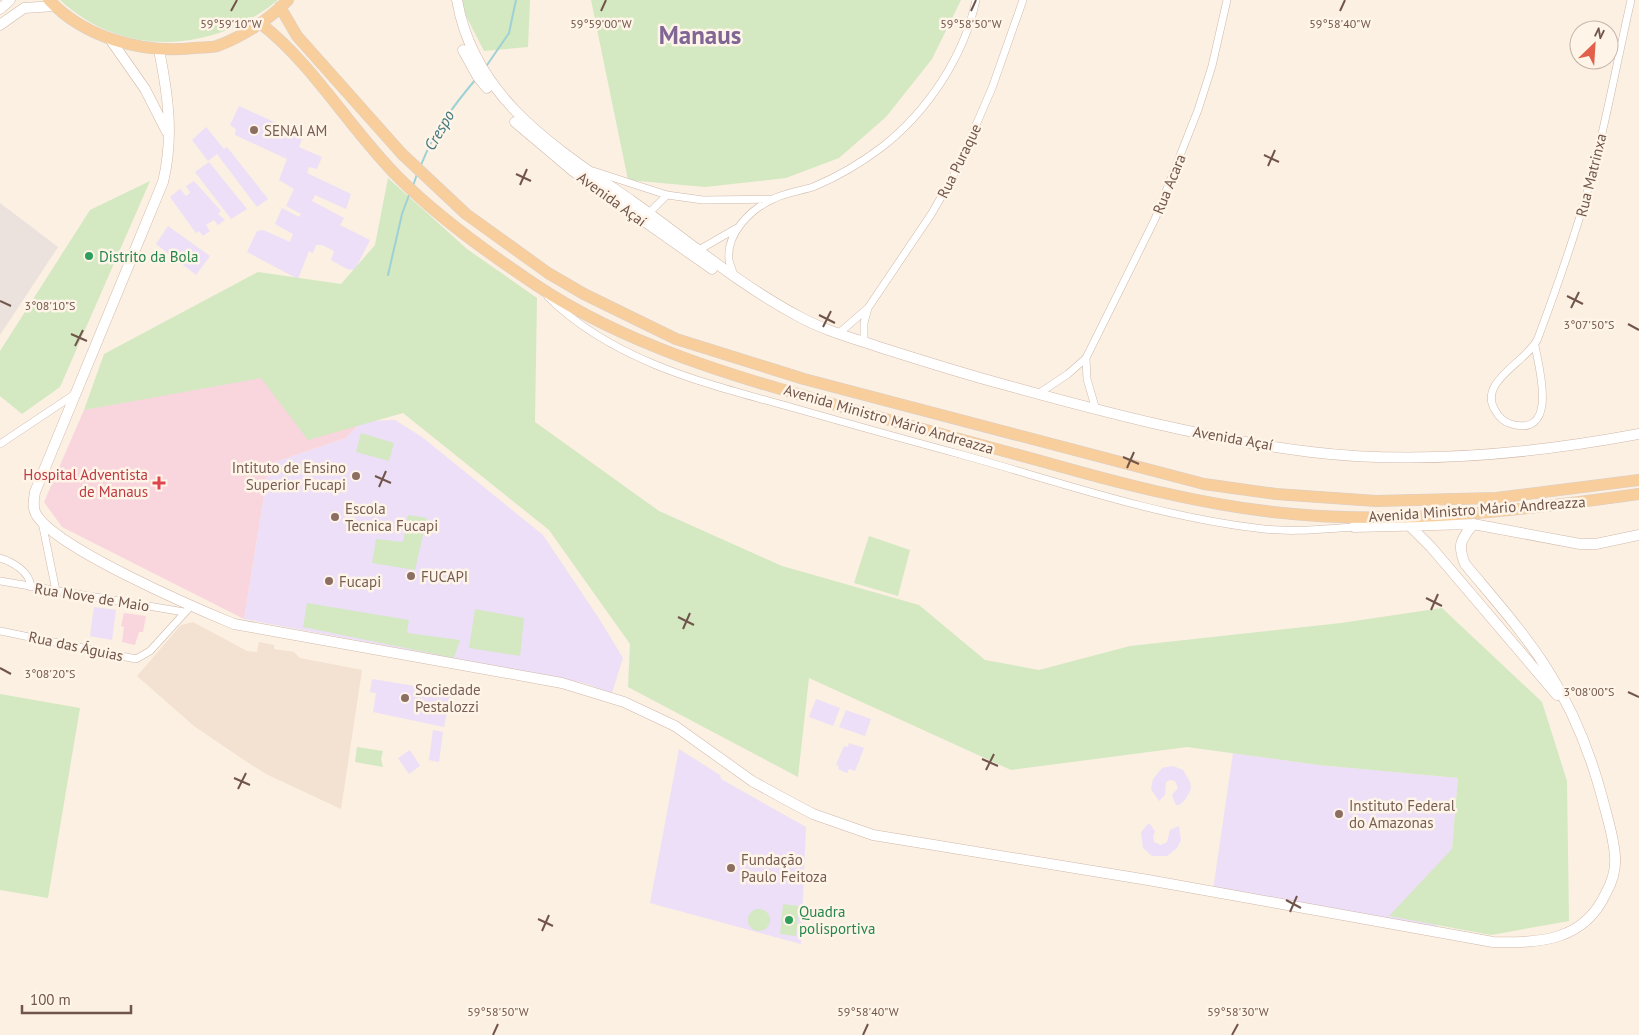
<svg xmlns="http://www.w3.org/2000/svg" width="1639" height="1035" viewBox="0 0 1639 1035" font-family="'PT Sans',sans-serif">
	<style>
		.residential { fill: #f3e1d1 }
		.industrial { fill: #ebe2dd }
		.education { fill: #eddff7 }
		.medical { fill: #f9d6dd }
		.green { fill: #d4e8c2 }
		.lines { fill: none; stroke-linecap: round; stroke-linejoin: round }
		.stream { stroke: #9ed1d5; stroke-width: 2 }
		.street-casing { stroke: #ceb9ad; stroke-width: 8 }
		.secondary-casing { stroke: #d1b8aa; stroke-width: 11 }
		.primary-casing { stroke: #d8cfcc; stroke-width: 12 }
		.street { stroke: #fff; stroke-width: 7 }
		.secondary { stroke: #fff; stroke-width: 10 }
		.primary { stroke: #f8ce9d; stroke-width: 11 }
		.ticks { fill: none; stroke: #72554a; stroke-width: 2 }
		.education-dot { fill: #8d6e63; stroke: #fef4e8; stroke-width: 2 }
		.leisure-dot { fill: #2e9e5b; stroke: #fef4e8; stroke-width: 2 }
		.health-dot { fill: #e0444e; stroke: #fef4e8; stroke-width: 2 }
		.labels { text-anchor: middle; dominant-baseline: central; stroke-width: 5; stroke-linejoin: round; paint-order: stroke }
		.education-label { font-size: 15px; fill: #785e54; stroke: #fef4e8; text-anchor: start }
		.street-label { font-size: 15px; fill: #72554a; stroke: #fef4e8 }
		.leisure-label { font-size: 15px; fill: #27864d; stroke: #fef4e8; text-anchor: start }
		.health-label { font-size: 15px; fill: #be3a42; stroke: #fef4e8; text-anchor: end }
		.water-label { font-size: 16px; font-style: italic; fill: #41797f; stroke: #fef4e8 }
		.town-label { font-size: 25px; font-weight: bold; fill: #816595; stroke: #fef4e8 }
		.ticks-label { font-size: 12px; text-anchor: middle; fill: #72554a; stroke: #fef4e8; stroke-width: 5; stroke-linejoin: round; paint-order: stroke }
	</style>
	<rect width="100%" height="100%" fill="#fbf0e2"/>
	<path class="residential" d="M193 622 247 651 257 652 259 642 274 645V649L294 652 300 658 362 670 341 809 266 774 244 760 194 726 137 676 181 625Z"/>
	<path class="industrial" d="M0 203 58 247 0 335Z"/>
	<path class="education" d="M239 106 303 135 299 147 322 157 317 169 309 167 307 173 351 194 346 209 315 195 312 201 344 218 340 225 370 240 355 270 347 269 331 260 334 251 322 245H316L313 253 309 251 298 279 247 252 257 231 263 230 290 242 293 234 275 224 282 208 299 217 301 214 286 206 294 189 279 180 287 159 235 135 236 129 230 125Z
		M206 127 224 149 227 147 268 199 257 207 217 154 208 161 192 140Z
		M209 162 247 209 231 219 195 172Z
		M194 181 221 211 218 214 225 220 218 225 214 220 206 225 210 231 203 236 199 231 196 233 170 197 180 189 186 196 190 193 186 186Z
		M168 226 210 256 196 275 156 244Z
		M395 420 422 437 543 535 598 617 623 658 612 693 584 683 244 619 269 464 346 438 362 421Z
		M94 607 116 610 112 640 90 636Z
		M372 679 451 692 444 727 373 712 376 693 370 692Z
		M816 699 840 708 833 726 809 717Z
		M846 710 871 719 865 736 839 727Z
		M433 730 443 732 439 762 429 760Z
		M849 743 864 748 855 771 849 769 847 773 838 769 839 766 836 765 844 746 848 747Z
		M679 749 720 775 721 779 806 827 801 944 650 903Z
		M410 750 420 766 409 774 398 758Z
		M1233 753 1319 765 1458 778 1452 849 1436 930 1213 890Z
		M1173 766 1183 770 1190 782 1191 789 1185 800 1179 805H1176L1172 795 1178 788 1175 781 1170 780 1166 782 1165 795 1159 801 1151 789 1153 779 1162 768Z
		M1149 823 1155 831 1153 837 1154 842 1161 845 1167 842 1170 830 1179 826 1181 840 1177 848 1167 856H1152L1143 848 1141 832Z"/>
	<path class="medical" d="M339 354 362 421 346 438 269 464 244 619 62 527 44 502 84 410Z
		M124 613 146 616 143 632H139L135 645 122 642 124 627 121 626Z"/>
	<path class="green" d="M60 0H278C213 53 124 59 60 0Z
		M462 0H530L528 47 484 51 466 16Z
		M591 0H961L932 59 886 117 839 158 786 178 705 187 628 180Z
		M388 178 467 249 537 298 535 422 659 511 782 566 919 605 985 660 1039 670 1130 646 1341 623 1442 608 1542 702 1567 781 1569 921 1491 935 1389 916 1452 849 1458 778 1319 765 1187 747 1011 770 809 678 798 777 628 687 630 644 549 530 403 413 308 440 261 378 84 410 104 354 258 272 341 284 375 245Z
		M150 181 60 387 22 414 0 396V351L90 210Z
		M361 433 394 443 389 461 356 452Z
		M408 515 427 518 415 570 372 563 376 539 403 542Z
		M869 536 910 550 898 596 854 583Z
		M307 603 409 620 407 633 460 640 454 658 303 627Z
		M475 609 524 618 520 656 469 648Z
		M0 694 80 708 48 898 0 890Z
		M357 747 383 751 381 759 383 767 355 762Z
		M783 904 799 906 796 936 780 934Z
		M748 920a11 11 0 1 1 22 0a11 11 0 1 1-22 0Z"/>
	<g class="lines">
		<path class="stream" d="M485 68 509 33 516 0
			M421 165C434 132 453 106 476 79
			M413 186 417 174
			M388 275 402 214 409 195"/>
		<g class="street-casing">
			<path id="street" d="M593 171 667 195 703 200 773 199
				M646 216 667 195
				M697 251 737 228
				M735 278C733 272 730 265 729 260 726 233 751 209 773 199 785 193 800 191 813 187 837 177 861 163 882 147 927 112 964 57 976 0
				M548 297C614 362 707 384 794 408 850 424 907 440 963 455 1059 482 1157 516 1256 528 1289 533 1322 529 1354 527
				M838 334 868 308 932 213 956 171 992 88 1023 0
				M864 342V323L868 308
				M1535 346C1539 367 1559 438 1511 424 1504 422 1498 416 1495 410 1477 381 1529 361 1538 338 1560 279 1581 220 1596 159 1609 106 1619 53 1631 0
				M1086 358 1087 379 1096 410
				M1038 394 1068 374 1086 358 1155 219 1198 110 1212 66 1227 0
				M0 444 75 394
				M42 522 56 591
				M0 558C13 562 30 572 31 587
				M0 581 184 612
				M0 631 136 659 150 651 190 607"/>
		</g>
		<g class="secondary-casing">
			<path id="secondary" d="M457 0C474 99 556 148 632 201 687 240 738 284 798 316 823 330 852 338 879 347 920 360 961 373 1002 384 1103 412 1206 439 1311 452 1419 465 1532 454 1639 434
				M0 9 10 0
				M0 25 24 8 55 6
				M110 39 145 89 167 132
				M159 50C168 94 174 137 163 182L35 492C34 499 32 507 36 514 54 547 195 608 234 624L562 683 624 702 675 726 752 781 781 797 813 814 873 835 1148 880 1493 942C1541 943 1584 941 1606 893 1612 882 1616 870 1615 857 1614 837 1607 817 1602 797 1590 752 1572 708 1547 669 1523 631 1493 598 1465 564 1457 544 1461 540 1473 524
				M463 50 478 77 487 88
				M515 122 573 171 712 269
				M1410 526 1431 547 1557 695
				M1354 527 1473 524 1580 544H1596L1639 535"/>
		</g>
		<g class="primary-casing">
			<path id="primary" d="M49 0C85 38 143 54 194 48 201 47 210 48 217 46 242 37 270 19 288 0
				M280 7 297 36 402 154 466 214 548 273 584 294 676 339 804 379 1204 484 1276 494 1376 501 1496 498 1639 480
				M260 23C314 65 349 128 398 177 439 218 488 253 536 285 636 352 756 382 871 415 930 431 989 447 1048 463 1122 484 1196 503 1273 512 1393 526 1519 511 1639 494"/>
		</g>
		<use href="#street" class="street"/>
		<use href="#secondary" class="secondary"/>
		<use href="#primary" class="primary"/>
	</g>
	<path class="ticks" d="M231 11 237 0M601 11 606 0M971 11 976 0M1340 11 1345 0M1264 155 1279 162M1268 166 1275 150M516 174 531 181M520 185 527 169M1567 296 1583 304M0 301 11 306M1571 308 1579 292M819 315 835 323M1628 324 1639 330M823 327 831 311M71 334 87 341M75 346 83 330M1123 457 1139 464M1127 468 1134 452M375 476 391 483M379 487 386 471M1426 598 1442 606M1431 610 1438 594M678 617 694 625M683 629 690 613M0 668 11 674M1628 692 1639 697M982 759 998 766M986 770 994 754M234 778 250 785M238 789 246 773M1286 900 1301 908M1290 912 1297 896M538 919 553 926M542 931 549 915M493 1035 498 1024M863 1035 868 1024M1232 1035 1238 1024"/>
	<g class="education-dot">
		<circle cx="254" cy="130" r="5"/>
		<circle cx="356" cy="476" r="5"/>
		<circle cx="335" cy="517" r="5"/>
		<circle cx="411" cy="576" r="5"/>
		<circle cx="329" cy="581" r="5"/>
		<circle cx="405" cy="698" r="5"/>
		<circle cx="1339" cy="814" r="5"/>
		<circle cx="731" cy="868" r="5"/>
	</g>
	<g class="leisure-dot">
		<circle cx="89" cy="256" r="5"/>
		<circle cx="789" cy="920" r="5"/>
	</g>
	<path class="health-dot" d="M156.5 475.5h5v5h5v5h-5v5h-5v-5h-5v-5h5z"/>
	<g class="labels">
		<g class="education-label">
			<text x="264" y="130">SENAI AM</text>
			<text x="346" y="467" text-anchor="end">Intituto de Ensino<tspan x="346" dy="17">Superior Fucapi</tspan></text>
			<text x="345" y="508">Escola<tspan x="345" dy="17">Tecnica Fucapi</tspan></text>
			<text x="421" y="576">FUCAPI</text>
			<text x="339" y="581">Fucapi</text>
			<text x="415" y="689">Sociedade<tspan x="415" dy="17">Pestalozzi</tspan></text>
			<text x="1349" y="805">Instituto Federal<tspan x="1349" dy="17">do Amazonas</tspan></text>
			<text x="741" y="859">Fundação<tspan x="741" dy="17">Paulo Feitoza</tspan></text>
		</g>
		<g class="street-label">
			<text transform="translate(959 161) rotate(-64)">Rua Puraque</text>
			<text transform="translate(1591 175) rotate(-76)">Rua Matrinxa</text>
			<text transform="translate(1169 184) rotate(-68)">Rua Acara</text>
			<text transform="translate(612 199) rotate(36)">Avenida Açaí</text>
			<text transform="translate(889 419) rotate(16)">Avenida Ministro Mário Andreazza</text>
			<text transform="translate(1233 438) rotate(10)">Avenida Açaí</text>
			<text transform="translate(1477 509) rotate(-4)">Avenida Ministro Mário Andreazza</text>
			<text transform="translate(92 597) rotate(9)">Rua Nove de Maio</text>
			<text transform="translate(76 646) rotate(12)">Rua das Águias</text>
		</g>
		<g class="leisure-label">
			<text x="99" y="256">Distrito da Bola</text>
			<text x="799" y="911">Quadra<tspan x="799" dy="17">polisportiva</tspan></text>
		</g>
		<g class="health-label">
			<text x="148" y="474">Hospital Adventista<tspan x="148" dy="17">de Manaus</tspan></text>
		</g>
		<g class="water-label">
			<text transform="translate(439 130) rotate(-60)">Crespo</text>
		</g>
		<g class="town-label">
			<text x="700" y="35">Manaus</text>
		</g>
	</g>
	<g class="ticks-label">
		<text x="231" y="28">59°59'10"W</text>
		<text x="601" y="28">59°59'00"W</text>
		<text x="971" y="28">59°58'50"W</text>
		<text x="1340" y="28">59°58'40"W</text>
		<text x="50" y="310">3°08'10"S</text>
		<text x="1589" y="329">3°07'50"S</text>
		<text x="50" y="678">3°08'20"S</text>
		<text x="1589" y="696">3°08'00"S</text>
		<text x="498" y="1016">59°58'50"W</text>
		<text x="868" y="1016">59°58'40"W</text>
		<text x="1238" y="1016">59°58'30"W</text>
	</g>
	<g transform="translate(1594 45) rotate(25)"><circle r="24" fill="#fef4e8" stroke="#c6b4a9"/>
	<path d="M0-4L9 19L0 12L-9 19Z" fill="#e2604b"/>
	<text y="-8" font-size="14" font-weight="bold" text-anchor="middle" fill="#72554a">N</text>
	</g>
	<path d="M22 1005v8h109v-8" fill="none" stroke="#72554a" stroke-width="2.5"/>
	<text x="30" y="1005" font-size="15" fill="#72554a" stroke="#fef4e8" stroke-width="4" paint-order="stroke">100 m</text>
</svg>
